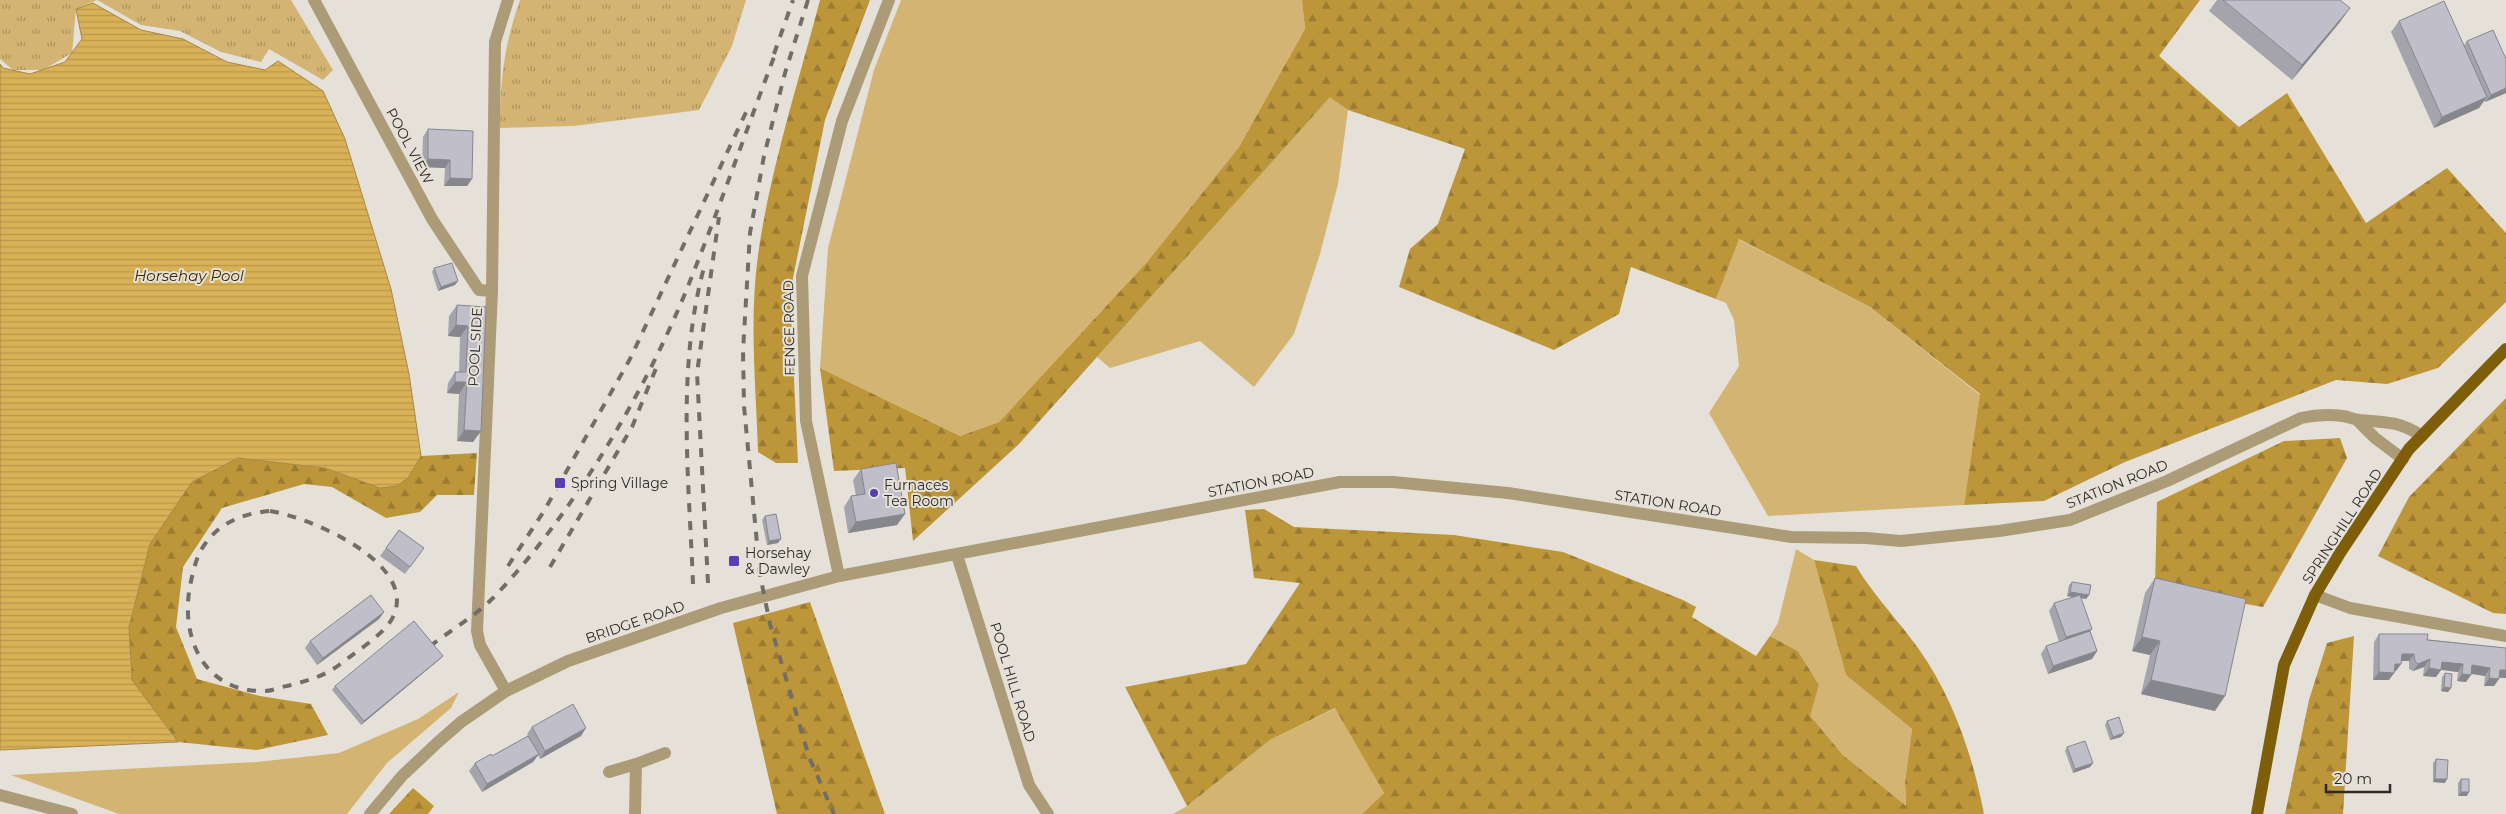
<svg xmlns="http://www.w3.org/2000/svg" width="2506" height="814" viewBox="0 0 2506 814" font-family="Montserrat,sans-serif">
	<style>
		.grass { fill: #d3b472 }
		.forest { fill: url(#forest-firs) }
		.park { fill: url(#park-tufts) }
		.water { fill: url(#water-rules); stroke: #a58949 }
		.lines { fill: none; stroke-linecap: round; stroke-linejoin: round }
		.minor { stroke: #ac9b77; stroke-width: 12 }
		.major { stroke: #7e5e09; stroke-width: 12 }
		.rail { stroke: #716e68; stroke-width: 4; stroke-dasharray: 9 9; stroke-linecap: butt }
		.wall { fill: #a5a4ad }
		.shaded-wall { fill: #86868d }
		.building { fill: #c0bfc9; stroke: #86868d }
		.poi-dot { fill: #583db5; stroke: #e6e1d8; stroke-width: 2 }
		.labels { text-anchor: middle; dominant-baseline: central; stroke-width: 4; stroke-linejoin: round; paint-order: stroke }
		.street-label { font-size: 14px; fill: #2c2b27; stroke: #e6e1d8 }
		.poi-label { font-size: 14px; fill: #2c2b27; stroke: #e6e1d8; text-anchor: start }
		.water-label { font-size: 15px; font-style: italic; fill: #3b2b02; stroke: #e6e1d8 }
	</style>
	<defs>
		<pattern id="forest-firs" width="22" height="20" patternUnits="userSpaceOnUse" patternTransform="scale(1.25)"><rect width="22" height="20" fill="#bd963a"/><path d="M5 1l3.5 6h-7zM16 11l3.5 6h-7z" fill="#9a7b31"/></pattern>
		<pattern id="park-tufts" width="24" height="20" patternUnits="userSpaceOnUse" patternTransform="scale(1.25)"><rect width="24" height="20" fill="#d3b472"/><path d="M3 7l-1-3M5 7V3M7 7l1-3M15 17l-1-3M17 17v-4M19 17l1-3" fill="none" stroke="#ab935e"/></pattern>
		<pattern id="water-rules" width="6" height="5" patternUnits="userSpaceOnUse" patternTransform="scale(1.25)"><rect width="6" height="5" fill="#d9b157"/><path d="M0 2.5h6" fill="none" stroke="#ba984c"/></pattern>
	</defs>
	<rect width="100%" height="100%" fill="#e6e1d8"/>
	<path class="grass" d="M901 0H1302L1305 29 1239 147 1147 262 999 422 960 436 820 368 828 248 874 70Z
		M1330 96 1348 110 1338 184 1320 254 1294 334 1254 387 1200 341 1110 368 1097 357Z
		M1738 239 1870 307 1980 395 1964 505 1768 516 1709 413 1739 366 1734 320 1726 303 1716 299Z
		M1796 549 1814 560 1846 675 1912 729 1905 782 1906 807 1843 755 1809 716 1819 685 1798 651 1770 636 1778 623Z
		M459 692 451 708 387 763 347 814H119L11 775 257 762 339 753 418 719Z
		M1336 708 1384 793 1362 814H1173L1187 806 1270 740Z"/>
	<path class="forest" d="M820 0H870L825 120 790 293 798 463H776L758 452C756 387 749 320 758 255 770 169 798 84 820 0Z
		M1302 0H2200L2159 56 2239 127 2287 93 2366 223 2447 168 2506 233V302L2438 368 2387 384 2336 380 2125 462 2044 501 1964 505 1980 394 1870 307 1739 239 1716 299 1631 267 1619 314 1554 350 1399 287 1410 249 1438 224 1465 149 1348 110 1330 97 1019 444 913 541 905 468 834 471 820 368 960 436 999 422 1147 262 1239 147 1305 29Z
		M2506 398V614L2493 613 2378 556 2409 497Z
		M2340 438 2347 458 2263 607 2155 588 2157 502 2284 441Z
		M477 453 474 495H437L420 512 386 518 332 487 304 484 222 508 183 567 176 627 197 679 260 696 311 704 328 735 257 750 178 742 132 680 129 627 150 544 192 482 238 458 325 468 380 488 408 478 421 456Z
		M1264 509 1294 527 1454 535 1563 552 1683 600 1696 607 1692 617 1756 656 1770 636 1798 651 1819 685 1810 716 1843 755 1906 806 1905 782 1912 729 1846 675 1814 560 1856 566C1874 596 1898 620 1918 648 1953 697 1973 756 1984 814H1362L1384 793 1335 708 1270 740 1187 806 1125 687 1246 664 1300 583 1254 578 1245 510Z
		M810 602 885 814H777L733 623Z
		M2354 636 2343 814H2285L2309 700 2327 643Z
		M413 788 434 806 428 814H389Z"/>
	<path class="park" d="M0 0H291L333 70 323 80 269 49 261 62 221 52 180 31 141 25 97 0 76 9 72 53 43 70H13L0 59Z
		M520 0H746L732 46 699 110 574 126 500 128C500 81 504 45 520 0Z"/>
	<path class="water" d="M93 3 141 30 183 39 227 62 265 70 278 61 323 91 345 139 391 289 409 374 421 456 408 478 397 486 380 488 325 468 238 458 192 482 150 544 129 627 132 680 178 742 0 750V64L3 68 30 74 65 62 82 39 76 9Z"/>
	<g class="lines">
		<path class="minor" d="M314 0 432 219 479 290 492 291
			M2357 420 2375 438 2403 459
			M957 555 1029 785 1048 814
			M839 576 806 421 802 276 842 121 889 0
			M2315 595 2350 608 2506 636
			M506 691 480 645 477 631 492 291 495 42 508 0
			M609 772 636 764
			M0 795 72 814
			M370 814 402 776 437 743 461 722 506 691 568 661 721 608 839 576 1340 482H1393L1508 493 1791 537 1866 538 1901 541 1999 531 2070 520 2167 481 2301 418C2314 415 2329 414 2343 416 2349 417 2353 419 2359 420 2385 422 2399 421 2422 436
			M635 814 636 764 665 753"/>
		<path class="major" d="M2257 814 2284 665 2315 595 2340 553 2409 449 2506 349"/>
		<path class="rail" d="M808 0 785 73 764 156 750 233 743 351 744 406 760 575 770 624 809 757 834 814
			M774 54 793 0
			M270 511C309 517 419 563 393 617 385 634 354 653 339 665 323 677 306 681 287 686 280 687 272 691 265 691 205 693 180 639 190 586 193 572 196 556 205 544 220 522 245 513 270 511Z
			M508 566 544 511 630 359 748 108
			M550 567 632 427 659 361
			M708 583 697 373 719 217
			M693 584C689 478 676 366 705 264
			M430 646C450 631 475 616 493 598 570 518 641 399 684 296 717 215 746 131 777 49"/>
	</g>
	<path class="wall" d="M2217 0H2340V22L2292 80 2209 11Z
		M2399 21 2464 45 2467 41 2506 93 2485 102 2484 100 2479 108 2434 128 2391 32Z
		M428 129 472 179 467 186H444L445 168 422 167 423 137Z
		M434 268 458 281 455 285 438 291 432 272Z
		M457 305 486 307 481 431 473 442 457 441 459 394 447 393 448 383 455 372H459L460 337 448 336 449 316Z
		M861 469 897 525 848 533 844 507 851 496H856L853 480Z
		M765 516 778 543 767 545 762 520Z
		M399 530 424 548 405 574 380 556Z
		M2155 578 2215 711 2141 694 2150 655 2132 651 2145 593Z
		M2072 582 2089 595 2086 599 2081 598 2089 632 2097 651 2092 659 2048 674 2041 654 2046 646 2059 642 2049 611 2054 603 2073 597 2067 596 2069 585Z
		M384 612 379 619 317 665 305 648 310 641Z
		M2379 634 2506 648V678H2499L2494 686H2484L2485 676 2471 674 2466 682 2457 681 2458 672 2441 670 2436 677 2423 676 2424 667 2413 671 2409 669V661H2401V664L2396 671H2395L2394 673 2389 680H2373L2374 642Z
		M443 656 440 659 361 725 332 690 335 686Z
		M2445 673 2448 692 2441 691 2442 677Z
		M2107 721 2121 737 2110 740 2105 725Z
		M532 727 581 736 540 759 538 755 533 762 482 792 469 771 475 763 492 756 528 736 527 734Z
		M2067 747 2093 763 2090 767 2073 773 2065 751Z
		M2436 759 2445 783 2433 782V763Z
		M2461 779 2467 796H2458V783Z"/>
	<path class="shaded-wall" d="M2350 8 2340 22 2292 80 2302 65Z
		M2506 88V93L2485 102 2491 95Z
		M2487 97 2479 108 2434 128 2442 117Z
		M428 159 450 160 445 168 422 167Z
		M450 178 472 179 467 186H444Z
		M458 281 455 285 438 291 441 287Z
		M456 325 468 326 460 337 448 336Z
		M455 382H467L459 394 447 393Z
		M464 430 481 431 473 442 457 441Z
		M905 514 897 525 848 533 856 522Z
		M781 539 778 543 767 545 769 541Z
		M2070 592 2089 595 2086 599 2067 596Z
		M384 612 379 619 317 665 323 658Z
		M2092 629 2086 636 2061 645 2066 637Z
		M2142 637 2160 641 2150 655 2132 651Z
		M2097 651 2092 659 2048 674 2053 666Z
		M2402 654H2414L2409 661H2396Z
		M443 656 440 659 361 725 364 721Z
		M2430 659 2424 667 2413 671 2418 664Z
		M2442 662 2463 664 2458 672 2437 669Z
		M2395 664H2401L2396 671 2390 672Z
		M2472 665 2490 668 2485 676 2467 673Z
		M2429 668 2441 670 2436 677 2423 676Z
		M2500 670H2506V678L2495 677Z
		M2379 672 2394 673 2389 680H2373Z
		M2462 674 2471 675 2466 682 2457 681Z
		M2489 678 2499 679 2494 686H2484Z
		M2151 680 2225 696 2215 711 2141 694Z
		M2444 687 2451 688 2448 692 2441 691Z
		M586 728 581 736 540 759 545 751Z
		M2124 733 2121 737 2110 740 2113 737Z
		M539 754 533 762 482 792 487 784Z
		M2093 763 2090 767 2073 773 2075 769Z
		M2435 779H2447L2445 783 2433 782Z
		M2461 792H2469L2467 796H2458Z"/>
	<path class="building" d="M2223 0H2340L2350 8 2302 65Z
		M2444 1 2487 97 2442 117 2399 21Z
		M2493 30 2506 59V88L2491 95 2467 41Z
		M428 129 473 131 472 179 450 178V160L428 159Z
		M452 263 458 281 441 287 434 268Z
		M457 305 486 307 481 431 464 430 467 382H455V372H466L468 326 456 325Z
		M896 463 905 514 856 522 851 496 865 494 861 469Z
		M776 514 781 539 769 541 765 516Z
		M399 530 424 548 410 567 386 548Z
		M2155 578 2246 599 2225 696 2151 680 2160 641 2142 637Z
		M2072 582 2091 585 2089 595 2070 592Z
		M371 595 384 612 323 658 310 641Z
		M2080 595 2092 629 2066 637 2054 603Z
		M414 621 443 656 364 721 335 686Z
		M2090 631 2097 651 2053 666 2046 646Z
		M2379 634H2428L2427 640 2506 648V670H2500L2499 679 2489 678 2490 668 2472 665 2471 675 2462 674 2463 664 2442 662 2441 670 2429 668 2430 659 2418 664 2415 661 2414 654H2402L2401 664H2395L2394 673 2379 672Z
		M2445 673 2452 674 2451 688 2444 687Z
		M573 704 586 728 545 751 532 727Z
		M2119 717 2124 733 2113 737 2107 721Z
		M528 736 539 754 487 784 475 763 491 754 492 756Z
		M2085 741 2093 763 2075 769 2067 747Z
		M2436 759 2448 760 2447 779H2435Z
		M2461 779H2469V792H2461Z"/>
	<g class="poi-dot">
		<rect x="554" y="477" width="12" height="12" rx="2.5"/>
		<circle cx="874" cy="493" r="5"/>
		<rect x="728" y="555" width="12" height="12" rx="2.5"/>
	</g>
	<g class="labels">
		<g class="street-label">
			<text transform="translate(410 146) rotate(62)">POOL VIEW</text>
			<text transform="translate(789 328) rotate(-91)">FENCE ROAD</text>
			<text transform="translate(475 347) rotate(-87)">POOL SIDE</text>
			<text transform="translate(1261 482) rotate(-11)">STATION ROAD</text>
			<text transform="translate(2117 484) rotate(-22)">STATION ROAD</text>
			<text transform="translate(1668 503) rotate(9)">STATION ROAD</text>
			<text transform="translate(2342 526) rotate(-57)">SPRINGHILL ROAD</text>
			<text transform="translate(635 622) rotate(-19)">BRIDGE ROAD</text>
			<text transform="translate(1013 682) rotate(73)">POOL HILL ROAD</text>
		</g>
		<g class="poi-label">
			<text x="571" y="483">Spring Village</text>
			<text x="884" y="485">Furnaces<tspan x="884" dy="16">Tea Room</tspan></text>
			<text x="745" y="553">Horsehay<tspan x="745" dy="16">&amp; Dawley</tspan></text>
		</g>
		<g class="water-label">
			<text x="189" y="275">Horsehay Pool</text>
		</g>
	</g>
	<path d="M2326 784v8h64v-8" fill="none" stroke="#2c2b27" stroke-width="2.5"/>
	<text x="2334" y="784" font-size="15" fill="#2c2b27" stroke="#e6e1d8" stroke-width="4" paint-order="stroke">20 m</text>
</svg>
